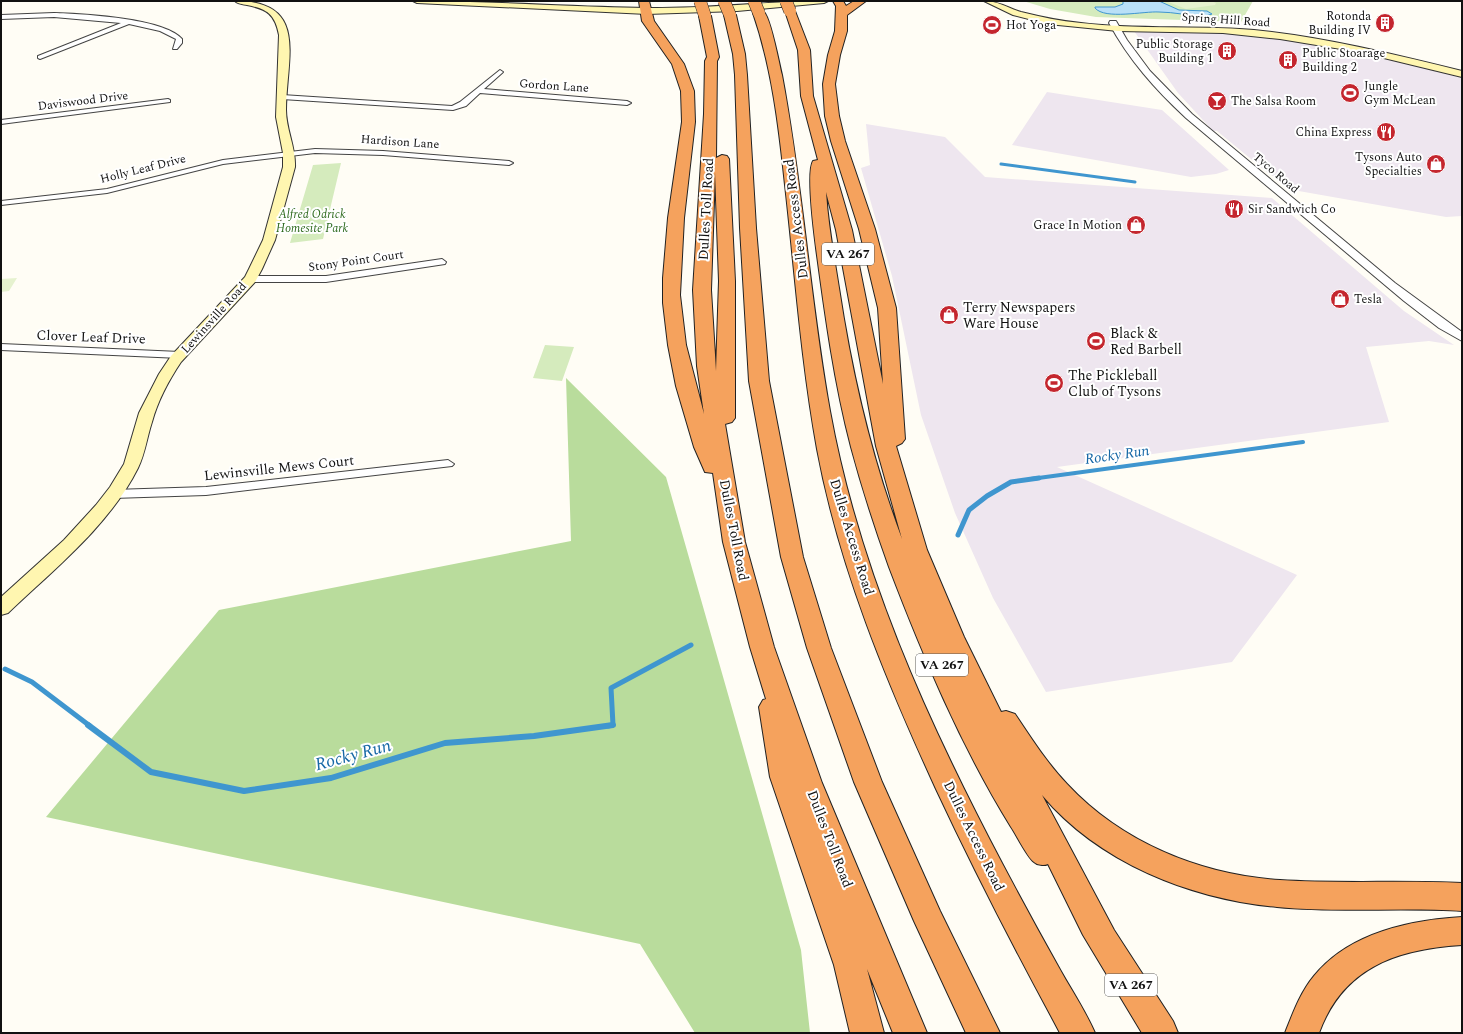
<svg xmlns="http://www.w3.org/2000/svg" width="1463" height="1034" viewBox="0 0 1463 1034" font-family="Spectral,serif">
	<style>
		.industrial { fill: #eee6ef }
		.green { fill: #d5ebbd }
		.forest { fill: #b9dc9c }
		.pitch { fill: #e6f2cf }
		.water { fill: #b9e0f7; stroke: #3f96cf }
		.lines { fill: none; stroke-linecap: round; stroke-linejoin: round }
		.stream-far3 { stroke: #3f96cf; stroke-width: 3 }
		.stream-far2 { stroke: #3f96cf; stroke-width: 4 }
		.stream-far1 { stroke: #3f96cf; stroke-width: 5 }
		.stream { stroke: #3f96cf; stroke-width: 6 }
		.minor-casing { stroke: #444; stroke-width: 2 }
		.tertiary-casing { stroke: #444; stroke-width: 2 }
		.secondary-casing { stroke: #333; stroke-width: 2 }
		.motorway-casing { stroke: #222; stroke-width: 2 }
		.minor { fill: #fff; fill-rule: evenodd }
		.tertiary { fill: #fff; fill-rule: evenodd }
		.secondary { fill: #fff6b0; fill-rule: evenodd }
		.motorway { fill: #f5a25d; fill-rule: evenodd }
		.motorway-bridge-casing { stroke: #222; stroke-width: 13; stroke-linecap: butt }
		.motorway-bridge { stroke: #f5a25d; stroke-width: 12 }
		.labels { text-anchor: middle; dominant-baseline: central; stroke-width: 4; stroke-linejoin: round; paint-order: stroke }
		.far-poi-label { font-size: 12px; fill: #111; stroke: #fff; text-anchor: start }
		.far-street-label { font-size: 12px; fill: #111; stroke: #fff }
		.far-park-label { font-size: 12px; font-style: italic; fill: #2f6b1f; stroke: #fff }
		.shield { fill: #fff; stroke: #585858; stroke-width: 1 }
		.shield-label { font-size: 13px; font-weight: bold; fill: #111 }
		.street-label { font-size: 14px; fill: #111; stroke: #fff }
		.poi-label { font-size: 14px; fill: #111; stroke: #fff; text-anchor: start }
		.water-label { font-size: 15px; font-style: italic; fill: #1768a6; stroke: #fff }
		.near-water-label { font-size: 18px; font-style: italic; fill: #1768a6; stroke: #fff }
	</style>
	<rect width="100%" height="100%" fill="#fffdf5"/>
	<path class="industrial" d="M1134 31 1217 32 1276 38 1418 66 1462 78V216L1446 217 1293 190 1268 173 1217 131H1213L1178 93Z
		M1047 92 1162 110 1229 170 1216 174 1191 177 1012 145Z
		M866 124 945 137 985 177 1272 198 1404 311 1454 345 1429 341 1366 347 1389 422 1057 467 1297 575 1232 662 1046 692 993 598 955 513 921 415 892 276 861 168 870 165Z"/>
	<path class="green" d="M1023 1H1253L1241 22 1096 17 1050 9Z
		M341 163 323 239 290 243 313 165Z
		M545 345 574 347 562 381 533 378Z"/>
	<path class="forest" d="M566 378 666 477 801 950 810 1033H695L640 944 46 817 219 610 571 541Z"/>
	<path class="pitch" d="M1166 1H1211L1216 3 1215 5 1186 9Z
		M17 278 9 291 1 292V279Z"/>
	<path class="water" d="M1123 1H1159L1179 10 1207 11 1212 14 1205 16C1189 16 1174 12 1159 12 1144 11 1105 20 1095 8V7H1115L1123 4Z"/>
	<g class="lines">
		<path class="stream-far3" d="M1001 164 1135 182"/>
		<path class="stream-far2" d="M1031 479 1303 442"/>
		<path class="stream-far1" d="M958 535 969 510 987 496 1011 482 1039 478
			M5 669 32 682 90 726
			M608 726 613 725 611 688 691 645"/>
		<path class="stream" d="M88 725 151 772 244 791 331 778 445 743 534 736 613 725"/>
		<g class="minor-casing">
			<path id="minor" d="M54 13C82 14 164 18 182 39V43L177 49H173L176 39 160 31 129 24 40 59 38 58V56L121 23 54 17 1 19V15Z
				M500 70 503 72 502 73 484 89 627 101 631 103 627 105 480 93 466 106 453 110 282 99 278 97 282 95 452 106 460 102Z
				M168 99 170 100V102L1 124V120Z
				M315 149 383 151 509 161 513 163 509 165 383 155 315 153 223 164 107 193 1 205V201L107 189 223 160Z
				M442 259 446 262 445 264 326 282H250L245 279 250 276H326Z
				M1 344 180 352 185 355 180 358 1 350Z
				M448 460 454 464 452 466 206 495 113 498 107 494 113 490 206 487Z"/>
		</g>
		<g class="tertiary-casing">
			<path id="tertiary" d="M1110 21H1116L1127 40 1150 71 1192 114 1395 283 1462 332V341L1439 328 1404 301 1186 118C1155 89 1129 60 1109 23Z"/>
		</g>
		<g class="secondary-casing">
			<path id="secondary" d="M235 1C310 1 286 59 286 110 286 130 296 147 295 167L275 240 262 269 255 282 181 362C169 380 158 400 152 422 147 437 145 454 138 468 109 526 54 569 8 613L1 615V597L64 540 96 505 110 487 124 464 139 413 159 374 171 356 245 277 249 269 263 240 283 167V153L276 117 279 35C275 14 267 9 247 5 242 4 238 4 235 1Z
				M413 1C491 1 568 7 646 8 707 9 768 1 828 1L824 3 737 11 647 14 417 3Z
				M984 1C998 1 1008 8 1021 12 1041 17 1060 21 1081 23 1138 30 1196 25 1254 30 1324 37 1393 54 1462 71V77L1359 52 1280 39 1223 33 1118 31 1048 24 1013 15Z"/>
		</g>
		<g class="motorway-casing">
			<path id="motorway" d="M639 1H649L654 21 684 64 694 91 695 122 684 218 680 295 686 345 704 414 697 366 693 290 704 114 705 61 707 57 699 16 705 13 711 16 719 57 717 61 716 158 722 155 727 156 729 159 735 281V418L732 422 725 424 745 542 774 647 822 783 927 1033H893L867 969 884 1033H850L834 965 770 777 759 707 763 700 766 699 750 647 723 542 713 473 705 472 694 447 676 386 668 345 663 303V278L668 218 682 122 681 91 672 64 642 21ZM715 172 719 281 716 371 711 290Z
				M833 1H843L846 6 854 1H866L847 15V31L840 55 835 84 839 116 845 141 875 229 896 308 905 439 902 443 896 446 927 550 964 637 1001 712 1006 711 1015 714C1031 738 1047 763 1067 784 1122 843 1201 875 1280 880 1341 884 1401 880 1462 883V911C1401 907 1339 913 1277 907 1191 899 1099 863 1042 795L1114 930 1173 1021 1178 1033H1142L1083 935 1048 864C1044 866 1037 865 1034 862 1027 857 1016 834 1011 827 961 746 923 656 889 567 875 528 862 488 851 447 834 382 825 315 816 248 814 232 806 172 813 161L818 160 801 96 798 50 785 11 790 8 795 11 810 50 813 96 852 230 883 384 878 308 859 229 831 141 825 116 823 84 828 55 835 31 836 6ZM826 192 836 230 876 446 902 539C871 457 852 374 839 288 834 256 828 224 826 192Z
				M759 10C761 10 763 11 764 12 771 19 779 63 782 75 803 186 810 300 830 411 859 571 927 721 1003 865 1021 899 1039 932 1058 966 1070 988 1085 1010 1095 1033H1060L1051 1016C1011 942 972 866 936 789 886 680 839 567 817 449 801 361 795 273 785 185 779 128 772 68 753 13Z
				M730 12 736 15 745 54 747 75 756 228 769 381 803 557 831 648 882 782 940 911 1000 1033H966L914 921 854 782 807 648 781 557 749 381 740 228 735 75 733 54 724 15Z
				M1462 917V945C1397 949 1343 967 1319 1033H1285C1293 1013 1300 993 1314 976 1349 933 1410 920 1462 917Z"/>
		</g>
		<use href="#minor" class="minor"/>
		<use href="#tertiary" class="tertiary"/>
		<use href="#secondary" class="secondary"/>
		<use href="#motorway" class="motorway"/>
		<g class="motorway-bridge-casing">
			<path id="motorway-bridge" d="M700 1 705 16
				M724 1 730 15
				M754 1 759 13
				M786 1 790 11"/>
		</g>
		<use href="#motorway-bridge" class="motorway-bridge"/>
	</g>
	<defs>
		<g id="building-disc" transform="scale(1)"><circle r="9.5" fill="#c4262e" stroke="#fff"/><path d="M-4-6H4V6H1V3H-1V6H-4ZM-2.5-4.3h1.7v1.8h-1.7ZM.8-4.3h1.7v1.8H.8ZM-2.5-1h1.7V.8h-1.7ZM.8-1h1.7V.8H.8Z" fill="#fff"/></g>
		<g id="stadium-disc" transform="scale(1)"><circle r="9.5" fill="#c4262e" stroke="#fff"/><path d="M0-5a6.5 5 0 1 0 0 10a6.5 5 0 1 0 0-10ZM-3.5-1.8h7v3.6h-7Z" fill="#fff"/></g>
		<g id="bar-disc" transform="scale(1)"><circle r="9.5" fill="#c4262e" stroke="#fff"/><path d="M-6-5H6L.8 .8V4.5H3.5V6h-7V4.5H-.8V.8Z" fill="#fff"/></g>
		<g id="restaurant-disc" transform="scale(1)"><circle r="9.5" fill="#c4262e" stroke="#fff"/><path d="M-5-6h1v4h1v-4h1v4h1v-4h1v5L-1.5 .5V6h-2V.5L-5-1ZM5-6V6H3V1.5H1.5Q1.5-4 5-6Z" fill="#fff"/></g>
		<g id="shop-disc" transform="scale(1)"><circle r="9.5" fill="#c4262e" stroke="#fff"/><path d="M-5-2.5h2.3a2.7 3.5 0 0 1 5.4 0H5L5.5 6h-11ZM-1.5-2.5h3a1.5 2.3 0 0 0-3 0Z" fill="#fff"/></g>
	</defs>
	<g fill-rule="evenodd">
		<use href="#building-disc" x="1385" y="23"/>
		<use href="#stadium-disc" x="992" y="25"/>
		<use href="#building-disc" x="1227" y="51"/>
		<use href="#building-disc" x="1288" y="60"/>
		<use href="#stadium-disc" x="1350" y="93"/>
		<use href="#bar-disc" x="1217" y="101"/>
		<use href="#restaurant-disc" x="1386" y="132"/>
		<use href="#shop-disc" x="1436" y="164"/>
		<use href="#restaurant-disc" x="1234" y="209"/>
		<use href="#shop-disc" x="1136" y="225"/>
		<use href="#shop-disc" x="1340" y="299"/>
		<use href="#shop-disc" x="949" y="315"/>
		<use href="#stadium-disc" x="1096" y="341"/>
		<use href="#stadium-disc" x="1054" y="383"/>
	</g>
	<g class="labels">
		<g class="far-poi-label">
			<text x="1371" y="16" text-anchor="end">Rotonda<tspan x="1371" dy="14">Building IV</tspan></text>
			<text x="1006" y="25">Hot Yoga</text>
			<text x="1213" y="44" text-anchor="end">Public Storage<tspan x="1213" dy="14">Building 1</tspan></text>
			<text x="1302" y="53">Public Stoarage<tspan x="1302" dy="14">Building 2</tspan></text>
			<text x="1364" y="86">Jungle<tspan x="1364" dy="14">Gym McLean</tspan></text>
			<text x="1231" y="101">The Salsa Room</text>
			<text x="1372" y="132" text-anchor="end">China Express</text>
			<text x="1422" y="157" text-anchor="end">Tysons Auto<tspan x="1422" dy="14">Specialties</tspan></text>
			<text x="1248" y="209">Sir Sandwich Co</text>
			<text x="1122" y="225" text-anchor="end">Grace In Motion</text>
			<text x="1354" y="299">Tesla</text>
		</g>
		<g class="far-street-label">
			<text transform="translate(1226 20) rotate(4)">Spring Hill Road</text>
			<text transform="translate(554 86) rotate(4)">Gordon Lane</text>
			<text transform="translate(83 101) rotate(-7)">Daviswood Drive</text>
			<text transform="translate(400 142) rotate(4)">Hardison Lane</text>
			<text transform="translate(143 169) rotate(-14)">Holly Leaf Drive</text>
			<text transform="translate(1276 173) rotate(40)">Tyco Road</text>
			<text transform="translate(356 261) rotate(-8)">Stony Point Court</text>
			<text transform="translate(214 318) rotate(-48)">Lewinsville Road</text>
		</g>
		<g class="far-park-label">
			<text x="312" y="214">Alfred Odrick<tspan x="312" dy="14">Homesite Park</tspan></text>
		</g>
		<g class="shield">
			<rect x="822" y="243" width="52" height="22" rx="3"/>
			<rect x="916" y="654" width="52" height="22" rx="3"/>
			<rect x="1105" y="974" width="52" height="22" rx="3"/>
		</g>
		<g class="shield-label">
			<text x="848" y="254">VA 267</text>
			<text x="942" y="665">VA 267</text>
			<text x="1131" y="985">VA 267</text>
		</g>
		<g class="street-label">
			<text transform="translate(706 209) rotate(-87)">Dulles Toll Road</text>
			<text transform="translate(796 219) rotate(-97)">Dulles Access Road</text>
			<text transform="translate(91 337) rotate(2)">Clover Leaf Drive</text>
			<text transform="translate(279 468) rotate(-6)">Lewinsville Mews Court</text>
			<text transform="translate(734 530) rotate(79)">Dulles Toll Road</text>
			<text transform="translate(852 537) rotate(73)">Dulles Access Road</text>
			<text transform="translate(974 836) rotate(64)">Dulles Access Road</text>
			<text transform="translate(830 839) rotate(69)">Dulles Toll Road</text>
		</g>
		<g class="poi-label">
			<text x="963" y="307">Terry Newspapers<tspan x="963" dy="16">Ware House</tspan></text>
			<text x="1110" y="333">Black &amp;<tspan x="1110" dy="16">Red Barbell</tspan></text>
			<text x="1068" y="375">The Pickleball<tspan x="1068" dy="16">Club of Tysons</tspan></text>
		</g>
		<g class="water-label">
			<text transform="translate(1117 455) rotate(-8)">Rocky Run</text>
		</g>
		<g class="near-water-label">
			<text transform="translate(353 755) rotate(-15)">Rocky Run</text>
		</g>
	</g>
	<rect width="1463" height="1034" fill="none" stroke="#111111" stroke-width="4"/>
</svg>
